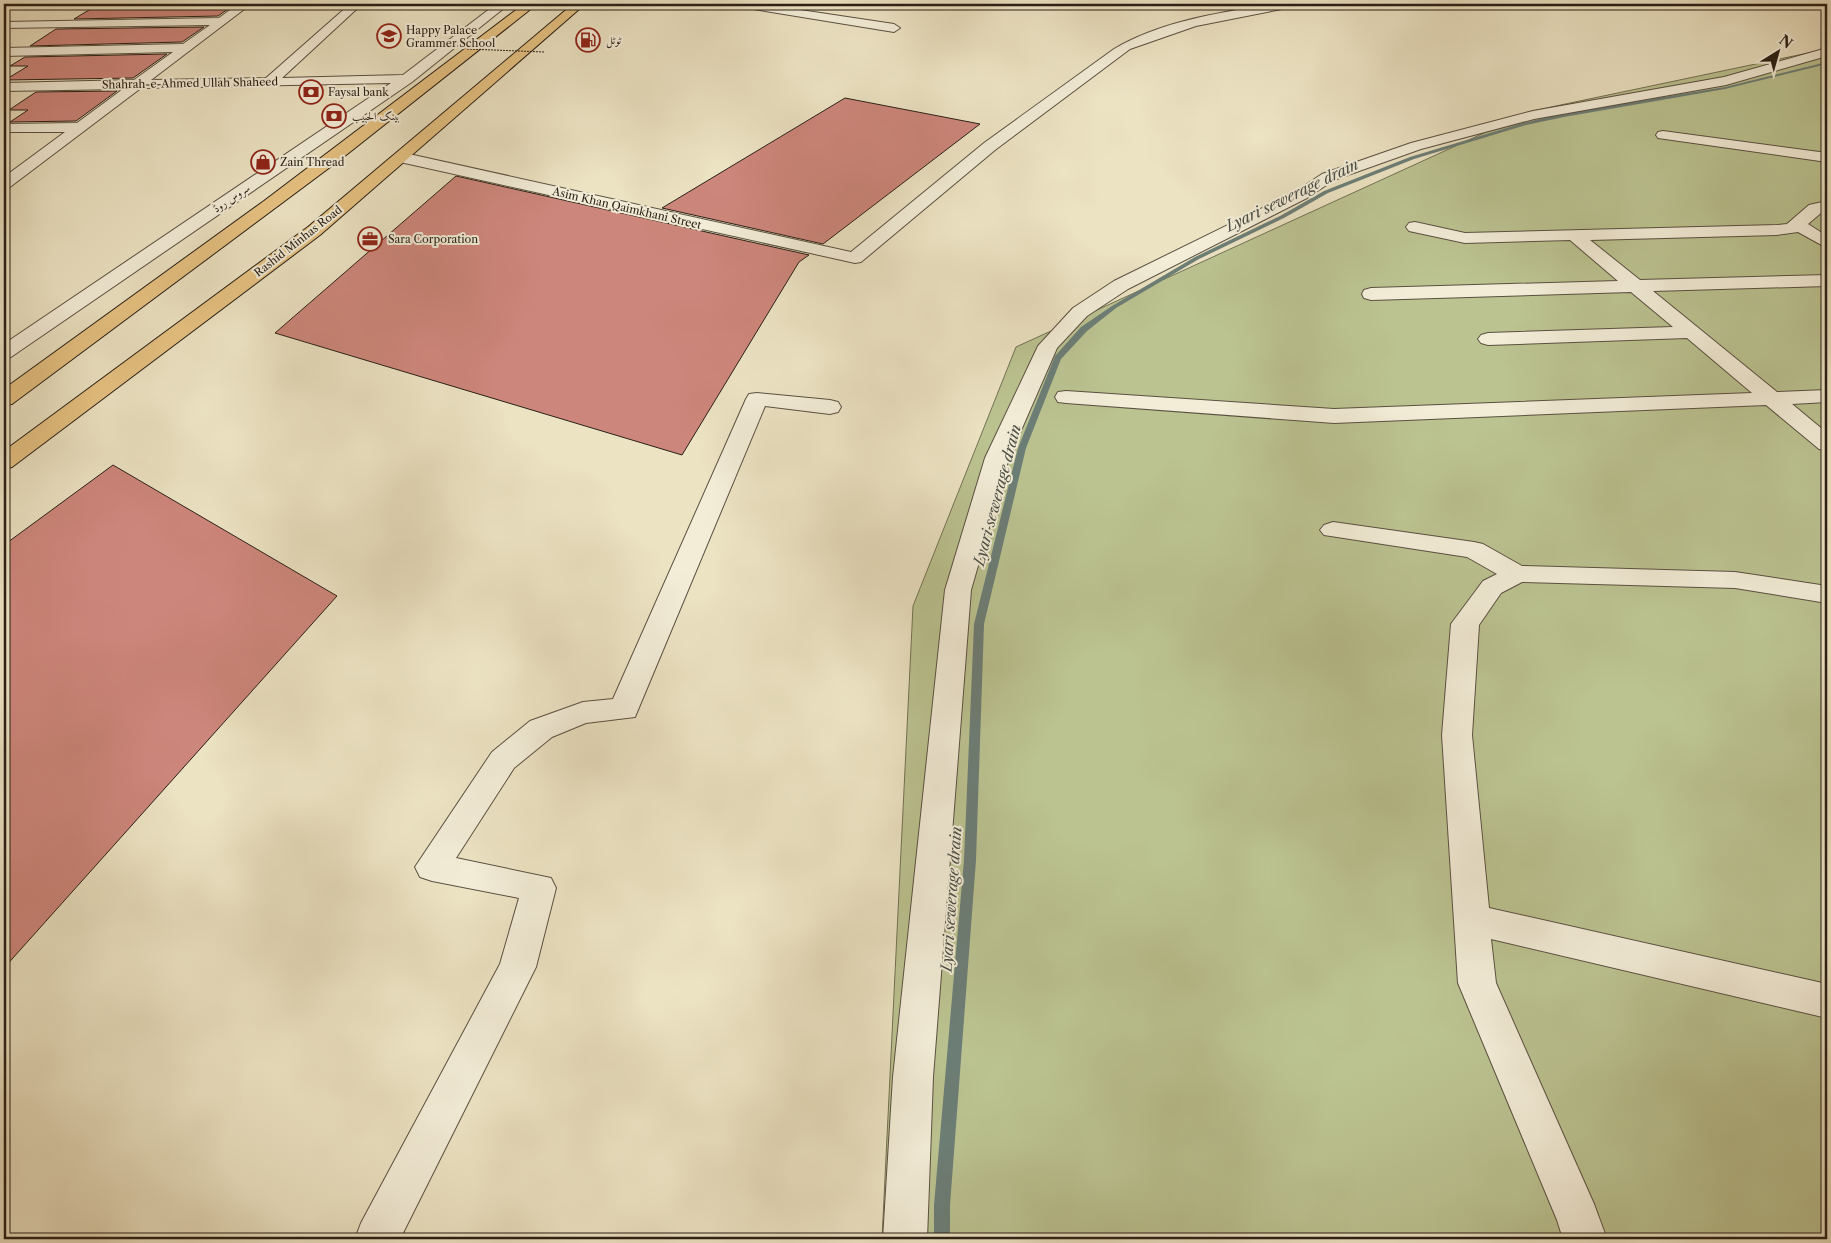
<svg xmlns="http://www.w3.org/2000/svg" width="1831" height="1243" viewBox="0 0 1831 1243" font-family="'Libre Caslon Text',Amiri,serif">
	<style>
		.green { fill: #bbc391; stroke: #727154 }
		.lines { fill: none; stroke-linecap: round; stroke-linejoin: round }
		.stream { fill: #6c7e77; fill-rule: evenodd }
		.building { fill: #cd867b; stroke: #291f16 }
		.minor-casing { stroke: #5a5041; stroke-width: 2 }
		.major-casing { stroke: #291f16; stroke-width: 2 }
		.minor { fill: #f3edd8; fill-rule: evenodd }
		.major { fill: #e6c282; fill-rule: evenodd }
		.path-bridge { stroke: #291f16; stroke-width: 1; stroke-dasharray: 2 1; stroke-linecap: butt }
		.labels { text-anchor: middle; dominant-baseline: central; stroke-width: 4; stroke-linejoin: round; paint-order: stroke }
		.far-poi-label { font-size: 11px; fill: #291f16; stroke: #f3edd8; text-anchor: start }
		.far-street-label { font-size: 11px; fill: #291f16; stroke: #f3edd8 }
		.water-label { font-size: 15px; font-style: italic; fill: #4b4f47; stroke: #f3edd8 }
	</style>
	<rect width="100%" height="100%" fill="#ece3c3"/>
	<filter id="stains"><feTurbulence type="fractalNoise" baseFrequency=".004" numOctaves="4"/><feColorMatrix values="0 0 0 0 .2 0 0 0 0 .09 0 0 0 0 .02 0 0 0 .5 -.17"/></filter>
	<radialGradient id="worn" r=".72"><stop offset=".6" stop-color="#630" stop-opacity="0"/><stop offset="1" stop-color="#630" stop-opacity=".3"/></radialGradient>
	<path class="green" d="M1827 49V1239H882L913 606 1016 347 1532 111Z"/>
	<g class="lines">
		<path class="stream" d="M1827 62V64L1725 89 1564 117 1526 125 1414 159 1328 193 1284 218 1199 259 1116 308 1087 331 1061 359 1026 448 984 624 976 860 950 1205V1239H934V1205L964 860 974 624 1018 448 1055 356 1081 327 1112 306 1195 257 1280 216 1324 191 1410 157 1523 123 1564 113 1725 87Z"/>
	</g>
	<path class="building" d="M99 4H235L218 16 74 19Z
		M204 27 182 42 30 46 56 29Z
		M167 54 133 78 5 80 28 66H10L25 57Z
		M117 91 76 121 10 122 28 110H9L36 92Z
		M845 98 980 124 823 244 662 208Z
		M456 176 809 255 799 262 682 455 275 333Z
		M113 465 337 596 4 968V545Z"/>
	<g class="lines">
		<g class="minor-casing">
			<path id="minor" d="M238 4H251L151 80 266 78 350 4H362L282 78 403 75 496 4H509L412 82 11 357 4 359V344L391 83 141 88 10 187 4 189V177L65 132H4V124L77 123 123 89 4 91V83L134 80 173 52 4 56V48L183 44 210 25 4 28V22L219 18Z
				M735 4H761L894 24 900 28 894 32 741 7Z
				M1272 4H1298L1292 7 1196 26 1130 49 995 150 861 262 855 263 400 162 392 157 400 152 851 252 984 143 1114 49C1161 21 1219 13 1272 4Z
				M1827 48V56L1726 85 1534 119 1421 149 1334 180 1307 198 1128 289 1087 316 1057 348 1009 458 971 590 933 1077 927 1239H883L893 1077 945 590 985 458 1038 346 1073 308 1114 281 1295 192 1322 174 1411 143 1533 111 1724 77Z
				M1663 131 1827 153V162L1658 138 1656 135 1658 132Z
				M1827 201V211L1821 213 1808 224 1827 236V248L1798 232 1777 235 1590 240 1640 280 1827 275V286L1653 291 1777 392 1827 390V402L1792 404 1827 433V451L1819 449 1766 405 1334 423 1066 403 1058 402 1055 397 1058 392 1066 391 1334 409 1752 393 1687 338 1488 345 1481 343 1478 339 1481 335 1488 333 1673 327 1631 292 1371 300 1364 298 1362 294 1364 290 1371 288 1618 281 1570 240 1465 243 1409 231 1406 227 1409 223 1415 222 1465 233 1777 225 1787 224 1809 205Z
				M757 393 830 400 838 402 841 407 838 412 830 414 765 406 635 717 586 723 552 737 514 768 456 858 551 878 556 888 536 967 400 1239H355L361 1223 500 964 519 898 432 881 420 877 415 867 492 752 530 721 583 702 613 699 746 399 749 394Z
				M1333 522 1474 542 1483 544 1522 566 1735 572 1827 586V603L1735 588 1522 582 1501 593 1479 625 1472 735 1489 908 1827 984V1018L1491 939 1496 983 1594 1204 1607 1239H1563L1557 1220 1458 983 1442 735 1451 624 1483 581 1497 574 1467 557 1324 535 1320 530 1324 525Z"/>
		</g>
		<g class="major-casing">
			<path id="major" d="M524 4H537L341 159 12 404 4 405V389L264 201Z
				M573 4H585L320 235 12 467 4 469V451L308 227Z"/>
		</g>
		<use href="#minor" class="minor"/>
		<use href="#major" class="major"/>
		<path class="path-bridge" d="M467 49 544 52"/>
	</g>
	<defs>
		<g id="school-ring" transform="scale(1.25)"><circle r="9.5" fill="#f3edd8" stroke="#8f2418" stroke-width="1.5"/><path d="M0-5L7-2L0 1L-7-2ZM-4 1L0 2.5L4 1V4Q0 6-4 4Z" fill="#8f2418"/></g>
		<g id="fuel-ring" transform="scale(1.25)"><circle r="9.5" fill="#f3edd8" stroke="#8f2418" stroke-width="1.5"/><path d="M-5.5-6h7V0h2V4h1.3V-2.5L3-4.5l.8-.8L6-3V5H2.5V1h-1V6h-7ZM-4.2-4.7v3.2H.2V-4.7Z" fill="#8f2418"/></g>
		<g id="bank-ring" transform="scale(1.25)"><circle r="9.5" fill="#f3edd8" stroke="#8f2418" stroke-width="1.5"/><path d="M-6-4H6V4H-6ZM0-2.3a2.3 2.3 0 1 0 0 4.6a2.3 2.3 0 1 0 0-4.6Z" fill="#8f2418"/></g>
		<g id="shop-ring" transform="scale(1.25)"><circle r="9.5" fill="#f3edd8" stroke="#8f2418" stroke-width="1.5"/><path d="M-5-2.5h2.3a2.7 3.5 0 0 1 5.4 0H5L5.5 6h-11ZM-1.5-2.5h3a1.5 2.3 0 0 0-3 0Z" fill="#8f2418"/></g>
		<g id="office-ring" transform="scale(1.25)"><circle r="9.5" fill="#f3edd8" stroke="#8f2418" stroke-width="1.5"/><path d="M-6-3h4V-5.5h4V-3h4V5H-6ZM-1-4.5V-3h2v-1.5ZM-6 0V1H6V0Z" fill="#8f2418"/></g>
	</defs>
	<g fill-rule="evenodd">
		<use href="#school-ring" x="389" y="36"/>
		<use href="#fuel-ring" x="588" y="40"/>
		<use href="#bank-ring" x="311" y="92"/>
		<use href="#bank-ring" x="334" y="116"/>
		<use href="#shop-ring" x="263" y="162"/>
		<use href="#office-ring" x="370" y="239"/>
	</g>
	<g class="labels">
		<g class="far-poi-label">
			<text x="406" y="30">Happy Palace<tspan x="406" dy="13">Grammer School</tspan></text>
			<text x="606" y="40">ٹوٹل</text>
			<text x="328" y="92">Faysal bank</text>
			<text x="352" y="116">بينک الحبيب</text>
			<text x="280" y="162">Zain Thread</text>
			<text x="388" y="239">Sara Corporation</text>
		</g>
		<g class="far-street-label">
			<text transform="translate(190 83) rotate(-1)">Shahrah-e-Ahmed Ullah Shaheed</text>
			<text transform="translate(231 198) rotate(-34)">سروس روڈ</text>
			<text transform="translate(627 208) rotate(13)">Asim Khan Qaimkhani Street</text>
			<text transform="translate(298 241) rotate(-38)">Rashid Minhas Road</text>
		</g>
		<g class="water-label">
			<text transform="translate(1292 195) rotate(-26)">Lyari sewerage drain</text>
			<text transform="translate(997 495) rotate(-75)">Lyari sewerage drain</text>
			<text transform="translate(951 899) rotate(-86)">Lyari sewerage drain</text>
		</g>
	</g>
	<rect width="1831" height="1243" fill="none" stroke="#ece3c3" stroke-width="20"/>
	<rect x="5" y="5" width="1821" height="1233" fill="none" stroke="#291f16" stroke-width="2.5"/>
	<rect x="10" y="10" width="1811" height="1223" fill="none" stroke="#291f16"/>
	<g transform="translate(1778 52) rotate(37)" stroke="#f3edd8" stroke-width="4" paint-order="stroke">
	<path d="M0-4L9 19L0 12L-9 19Z" fill="#291f16"/>
	<text y="-8" font-size="14" font-weight="bold" text-anchor="middle" fill="#291f16">N</text>
	</g>
	<rect width="100%" height="100%" filter="url(#stains)"/>
	<rect width="100%" height="100%" fill="url(#worn)"/>
</svg>
